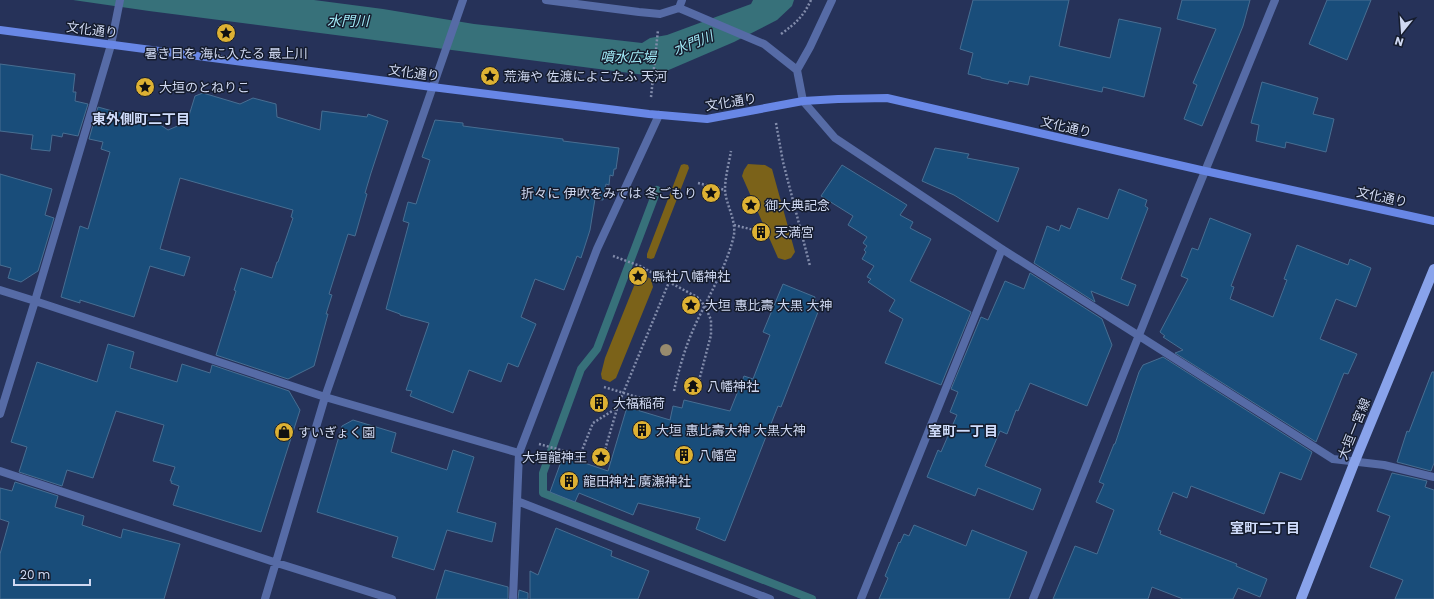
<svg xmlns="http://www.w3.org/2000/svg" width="1434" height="599" viewBox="0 0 1434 599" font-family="Poppins,'Noto Sans JP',sans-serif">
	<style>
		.forest { fill: #7b6219 }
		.water { fill: #37717a }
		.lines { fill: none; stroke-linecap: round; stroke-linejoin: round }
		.stream { stroke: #37717a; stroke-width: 8 }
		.building { fill: #194d7a; stroke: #486e92 }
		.path { stroke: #828cab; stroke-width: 2.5; stroke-dasharray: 2 2; stroke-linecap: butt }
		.street { stroke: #566ba6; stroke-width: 8 }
		.secondary { stroke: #6887e6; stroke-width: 8 }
		.primary { stroke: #89a3eb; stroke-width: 10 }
		.tree { fill: #988b6e }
		.labels { text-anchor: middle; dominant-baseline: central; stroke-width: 3; stroke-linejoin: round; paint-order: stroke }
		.street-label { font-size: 13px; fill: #cfd8f1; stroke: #151c2d }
		.poi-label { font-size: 13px; fill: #cfd8f1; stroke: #151c2d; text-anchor: start }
		.water-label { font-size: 14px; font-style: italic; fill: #9fe8f4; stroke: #151c2d }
		.neighbourhood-label { font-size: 14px; font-weight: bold; fill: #d1ddfb; stroke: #151c2d }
	</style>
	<rect width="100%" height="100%" fill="#263259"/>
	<path class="forest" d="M684 164 688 165 689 168 654 258 651 259 647 258V254L681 165Z
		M748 164 765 165 772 169 795 252 791 258 785 260 778 258 742 176 744 170Z
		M644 275 651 279 653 287 616 378 610 382 602 379 601 374 605 358 638 276Z"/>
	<path class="water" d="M73 0H314L383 9 474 24 642 43 650 38 667 35 751 4 753 0H794L792 6 777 20 734 42 664 72 645 75 149 11Z"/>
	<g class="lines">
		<path class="stream" d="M657 190 597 349 581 369 543 473V493L812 599"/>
	</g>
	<path class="building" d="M973 0H1069L1059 46 1110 58 1119 19 1161 28 1144 97 1103 87 1102 92 1030 76 1028 85 1009 81 1008 84 981 78V77L968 74 973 53 960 49Z
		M1182 0H1250L1243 26 1202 126 1184 119 1197 85 1193 83 1216 29 1177 19Z
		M1327 0H1371L1347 60 1309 44Z
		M0 64 75 74 73 92H76L75 101 88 104 78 136 63 133 62 137 52 135 50 151 31 149 33 135 0 131Z
		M1262 82 1318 98 1313 114 1334 119 1326 152 1286 142 1285 148 1256 141 1259 125 1251 123Z
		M203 93 240 104 253 98 276 104 277 117 320 130 322 111 367 117 368 114 388 121 371 173 365 193 367 194 355 236 348 234 329 294 332 295 326 314H328L314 366 288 379 216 355 236 291 234 290 241 268 272 278 277 262H278L293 218 291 217 293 210 180 178 160 249 190 257 184 276 150 266 134 317 80 300V303L61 297 80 226 88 229 110 152 101 149 103 142 89 139 98 107 159 124 168 130 187 122 195 96Z
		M435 120 463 123V126L563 139V141L619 148 616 169H614L613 176 610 175 609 185 606 184 603 200 595 199 590 230 581 258 577 256 564 290 535 279 521 317 536 324 518 367 508 363 501 382 469 370 453 413 410 396 412 391 406 390 429 323 400 315V314L386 309 409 223 403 221 408 202 416 204 430 160 422 157Z
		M935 148 969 154 967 158 1019 168 998 222 954 195 922 181Z
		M842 165 907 205 900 215 913 222 910 228 931 239 910 281 971 312 941 385 885 363 903 319 889 311 895 300 868 282 871 279 867 277 874 266 862 259 866 252 864 250 867 246 863 243 867 237 848 225 853 216 821 196Z
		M0 174 52 189 45 215 54 218 38 271 21 282 8 278 11 268 0 265Z
		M1119 189 1147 200 1145 206 1148 208 1121 279 1136 285 1128 306 1091 291 1095 302 1034 263 1047 226 1059 231 1061 225 1070 229 1078 208 1108 219Z
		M1210 218 1251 234 1231 286 1234 287 1230 299 1273 317 1287 280 1284 279 1297 245 1348 265 1350 259 1371 268 1356 307 1336 299 1320 339 1357 354 1348 374 1344 373 1316 442 1175 353 1183 350 1163 337 1165 336 1160 332 1188 279 1181 276 1192 248 1198 250Z
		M1030 273 1102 319 1112 345 1087 406 1030 383 1018 411 1016 410 1007 434 1000 431 985 466 1041 489 1033 510 978 488 975 496 927 477 938 450 941 452 957 415 950 412 958 392 951 389 981 317 988 320 1005 281 1024 289Z
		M783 284 815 297 814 300 816 301 815 305 818 307 816 311 818 312 781 407 778 406 725 541 696 529 700 518 638 503 633 515 579 493 575 502 550 492 562 459 568 462 570 458 608 471 627 407 670 420 673 406 682 408 684 400 730 411 744 376 753 379 770 335 763 332Z
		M108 344 134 352 130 368 177 382 182 364 210 373 212 365 289 391 300 410 261 532 173 505 179 486 171 483 172 481H170L175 467 153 461 164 425 116 411 93 478 67 470 62 486 19 472 27 447 11 442 37 362 97 382Z
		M1163 357 1312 452 1301 480 1280 472 1264 514 1191 486 1187 498 1173 492 1158 530 1161 531 1160 534 1237 564 1236 566 1267 579 1260 597 1238 588 1233 599H1183L1152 587 1148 599H1053L1075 546 1097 554 1114 510 1096 502 1104 484 1099 482 1114 444H1115L1139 372 1143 365Z
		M1432 372H1434V463L1431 471 1397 462 1407 431 1409 432Z
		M353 420 396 433 391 452 447 470 453 450 474 457 457 512 496 523 492 542 447 530 434 570 392 557 398 537 317 512 342 426Z
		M1392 473 1427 481 1425 487 1434 490V599H1395L1403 580 1370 567 1390 516 1377 511Z
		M15 482 58 496 55 507 84 516 82 525 121 538 123 529 180 544 164 599H0V554L9 522 0 519V488L12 491Z
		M914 525 966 546 972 530 1027 552 1009 599H879L888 578 885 576 899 542 900 543 904 534 909 536Z
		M556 528 612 551 611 556 649 571 638 599H530V571L538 575Z
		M445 570 508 587V599H436Z
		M519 590 528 593V599H518Z"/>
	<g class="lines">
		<path class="path" d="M781 34C796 23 803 17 811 0
			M651 97 658 30
			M776 123 783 162 810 266
			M698 183 725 190
			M734 225 758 231
			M613 256 640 266 669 282
			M604 387 660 404
			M674 391C680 364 688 338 701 313 713 288 728 262 734 235 736 219 726 205 725 190 725 177 729 163 731 151
			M539 444 579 455
			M604 453 617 409
			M578 460 593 423 617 408 669 282 697 297 705 306 711 320V335L696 392"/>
		<path class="street" d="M546 0 639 12 660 14 679 8 764 44 797 70 803 101 835 138 1002 249 1333 459 1384 465 1434 477
			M679 8 682 0
			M797 70 810 47 832 0
			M0 290 35 301 325 397 519 453
			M0 414 35 301 111 45 120 0
			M0 471 277 563 392 599
			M517 501 770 599
			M265 599 325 397 463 0
			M513 599 519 453 597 249 659 115
			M861 599 1002 249
			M1033 599 1194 198 1275 0"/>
		<path class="secondary" d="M0 30 432 87 649 114 707 119 803 101 838 99 887 98 1205 171 1434 221"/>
		<path class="primary" d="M1301 599 1355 461 1434 269"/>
	</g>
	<circle class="tree" cx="666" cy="350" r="6"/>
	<defs>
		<g id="sight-disc" transform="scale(1)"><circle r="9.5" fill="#ddb133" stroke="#151c2d"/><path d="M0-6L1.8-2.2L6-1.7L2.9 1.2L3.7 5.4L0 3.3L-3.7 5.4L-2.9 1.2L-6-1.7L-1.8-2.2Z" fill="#111"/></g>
		<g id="building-disc" transform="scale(1)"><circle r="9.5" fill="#ddb133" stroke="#151c2d"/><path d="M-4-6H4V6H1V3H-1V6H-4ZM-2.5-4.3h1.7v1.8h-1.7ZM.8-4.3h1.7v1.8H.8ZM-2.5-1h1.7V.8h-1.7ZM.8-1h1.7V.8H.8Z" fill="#111"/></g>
		<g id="temple-disc" transform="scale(1)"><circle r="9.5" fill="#ddb133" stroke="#151c2d"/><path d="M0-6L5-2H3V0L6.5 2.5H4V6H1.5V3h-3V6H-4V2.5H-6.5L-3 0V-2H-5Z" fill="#111"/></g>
		<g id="shop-disc" transform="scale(1)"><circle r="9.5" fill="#ddb133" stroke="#151c2d"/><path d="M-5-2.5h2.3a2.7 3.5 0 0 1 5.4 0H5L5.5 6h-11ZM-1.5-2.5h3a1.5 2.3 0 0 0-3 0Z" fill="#111"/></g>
	</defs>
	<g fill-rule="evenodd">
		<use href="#sight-disc" x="226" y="33"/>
		<use href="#sight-disc" x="490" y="76"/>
		<use href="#sight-disc" x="145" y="87"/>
		<use href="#sight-disc" x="711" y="193"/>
		<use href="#sight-disc" x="751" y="205"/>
		<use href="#building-disc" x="761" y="232"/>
		<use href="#sight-disc" x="638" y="276"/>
		<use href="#sight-disc" x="691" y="305"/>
		<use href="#temple-disc" x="693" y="386"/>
		<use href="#building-disc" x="599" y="403"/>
		<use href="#building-disc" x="642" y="430"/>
		<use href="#shop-disc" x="284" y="432"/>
		<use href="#building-disc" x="684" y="455"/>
		<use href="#sight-disc" x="601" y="457"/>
		<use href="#building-disc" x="569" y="481"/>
	</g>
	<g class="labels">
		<g class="street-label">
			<text transform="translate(92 30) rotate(7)">文化通り</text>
			<text transform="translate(414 73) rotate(7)">文化通り</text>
			<text transform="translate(731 102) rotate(-9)">文化通り</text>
			<text transform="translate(1066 127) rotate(13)">文化通り</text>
			<text transform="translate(1382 197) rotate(12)">文化通り</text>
			<text transform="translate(1354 429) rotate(-68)">大垣一宮線</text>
		</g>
		<g class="poi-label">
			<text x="226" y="53" text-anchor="middle">暑き日を 海に入たる 最上川</text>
			<text x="504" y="76">荒海や 佐渡によこたふ 天河</text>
			<text x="159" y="87">大垣のとねりこ</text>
			<text x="697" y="193" text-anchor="end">折々に 伊吹をみては 冬ごもり</text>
			<text x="765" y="205">御大典記念</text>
			<text x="775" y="232">天満宮</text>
			<text x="652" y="276">縣社八幡神社</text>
			<text x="705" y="305">大垣 惠比壽 大黒 大神</text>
			<text x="707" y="386">八幡神社</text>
			<text x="613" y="403">大福稲荷</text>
			<text x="656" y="430">大垣 惠比壽大神 大黒大神</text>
			<text x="298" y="432">すいぎょく園</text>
			<text x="698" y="455">八幡宮</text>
			<text x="587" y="457" text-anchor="end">大垣龍神王</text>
			<text x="583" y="481">龍田神社 廣瀬神社</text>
		</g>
		<g class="water-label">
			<text x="348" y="21">水門川</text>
			<text transform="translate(693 43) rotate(-22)">水門川</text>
			<text x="628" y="57">噴水広場</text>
		</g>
		<g class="neighbourhood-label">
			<text x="141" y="119">東外側町二丁目</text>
			<text x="963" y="431">室町一丁目</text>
			<text x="1265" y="528">室町二丁目</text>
		</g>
	</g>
	<g transform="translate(1402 32) rotate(197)" stroke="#151c2d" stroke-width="3" paint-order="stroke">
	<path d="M0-3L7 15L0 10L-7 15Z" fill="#cfd8f1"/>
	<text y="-6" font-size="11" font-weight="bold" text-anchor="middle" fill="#cfd8f1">N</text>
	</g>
	<path d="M14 579v6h76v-6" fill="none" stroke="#cfd8f1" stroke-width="2"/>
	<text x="20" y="579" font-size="12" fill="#cfd8f1" stroke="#151c2d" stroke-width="3" paint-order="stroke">20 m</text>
</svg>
